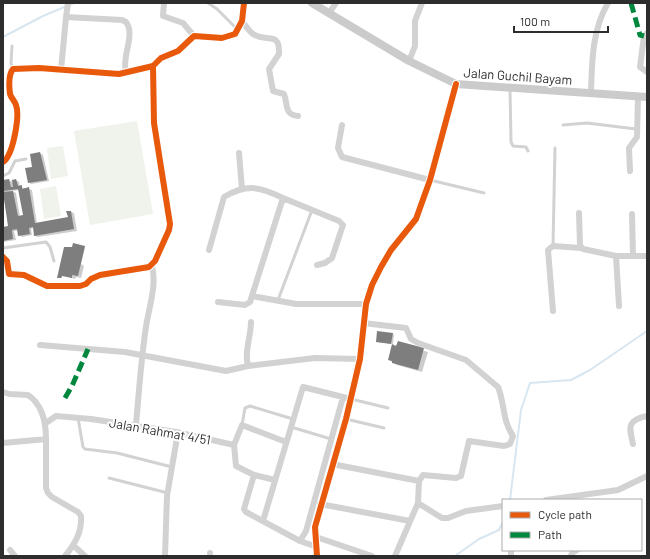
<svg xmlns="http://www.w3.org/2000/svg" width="650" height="559" viewBox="0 0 650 559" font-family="Barlow,sans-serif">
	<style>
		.green { fill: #eff3eb }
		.shadow { fill: #0003; fill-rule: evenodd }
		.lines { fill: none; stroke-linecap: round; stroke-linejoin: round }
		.stream { stroke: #d7e6f0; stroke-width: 2 }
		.building { fill: #7e7e7e }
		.service { stroke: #d2d2d2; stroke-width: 3 }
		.minor { stroke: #d2d2d2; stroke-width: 6 }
		.tertiary { stroke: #d2d2d2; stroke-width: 7 }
		.secondary { stroke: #cbcbcb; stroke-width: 8 }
		.quiet { stroke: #00873e; stroke-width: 5; stroke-dasharray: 10 5; stroke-linecap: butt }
		.cycleway-casing { stroke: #fff; stroke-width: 8 }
		.cycleway { stroke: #e8590c; stroke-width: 6 }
		.labels { text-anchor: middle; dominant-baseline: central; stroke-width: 4; stroke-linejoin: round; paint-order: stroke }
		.street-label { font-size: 13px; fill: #2d2d2d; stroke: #fff }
	</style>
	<rect width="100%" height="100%" fill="#fff"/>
	<path class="green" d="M137 121 153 214 90 225 74 131Z
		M63 146 68 176 51 179 47 148Z
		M56 186 61 216 44 219 40 189Z"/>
	<path class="shadow" d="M40 153 43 155 49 181 31 184 29 182Z
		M9 180 14 183 16 180 19 182 20 187 32 190 37 224 69 218 71 212 74 213 77 231 38 237 35 236 34 228 31 229 32 235 22 237 19 235 18 231H14L16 240 3 242V228L9 227 3 193V181ZM19 190 24 216 20 217 16 193 12 191Z
		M73 245 85 247 81 264 84 266 81 278 76 277 75 279 62 275V278L58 277 77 249Z
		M393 334 394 335 393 344 377 342Z
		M398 343 428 352 422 372 397 365 389 360Z"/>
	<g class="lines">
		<path class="stream" d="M3 37 43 16 74 3
			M510 500 521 410 530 383 571 380 590 370 647 331
			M455 556 479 539 499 530 503 522"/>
	</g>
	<path class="building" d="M40 152 47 180 28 183 25 168 32 167 30 154Z
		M9 179 11 187H13L12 180 16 179 18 186 22 185V189L29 187 35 223 68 217 66 211H71L74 229 34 236 33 227 29 228 30 234 18 236 17 229 12 230 13 239 3 241V227L8 226 3 192 13 191 18 216 23 215 18 189 3 191V180Z
		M73 243 85 246 78 276 72 275V278L62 276 61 278H57L64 247H72Z
		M377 331 393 333 391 344 376 342Z
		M398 341 424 348 418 370 392 363V361L388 360 392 344 396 346Z"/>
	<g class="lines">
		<path class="service" d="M208 3 217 9 238 30
			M12 46 11 63 13 69
			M510 89 511 142 513 146 526 147 528 151
			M563 125 587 123 636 129
			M3 176 9 173 15 161 26 159
			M430 180 484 193
			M553 246 555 148
			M3 248 46 242 50 247 54 261
			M278 300 312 210
			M351 399 388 408
			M78 418 83 447 85 449 117 453 172 467
			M346 419 384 428
			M242 425 245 408 250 406 293 419
			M291 427 331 439
			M109 478 168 493"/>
		<path class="minor" d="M164 3 163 16 183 23 194 36
			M329 13 336 3
			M66 17 68 3
			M242 21C245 25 249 31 253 34 266 43 280 30 279 54L269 69 273 91 284 94C288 104 284 115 298 116
			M647 33 644 36 640 67 647 72
			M409 61 415 46V21L422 3
			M61 70 66 17 122 20 126 22C136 35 121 57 126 72
			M591 92C592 62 592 30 608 3
			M342 125 338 148 342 157 430 180
			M239 153 242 189
			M3 162C13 156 20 116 16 105 15 101 11 98 10 94 9 86 8 75 13 69L39 68 119 74 153 66 161 58 178 51 194 36 222 38 235 34 242 21 244 3
			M630 171 629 148 637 137 638 96
			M579 213 580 245 583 249 616 256H647
			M632 214 633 256
			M209 250 224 197C247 183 261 187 283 198
			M616 256 619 306
			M3 257 7 261 9 274 24 275 47 286H80L86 284 91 279 100 275 149 267 155 261 169 230 170 224 154 123 153 66
			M252 296 296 304H366
			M218 302 245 305 250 302 283 198 339 221 343 225 332 258 325 263 317 265
			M553 311 548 250 553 246 581 248
			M363 323 406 328 411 339 418 343 466 360 498 387C505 404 502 420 513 436L510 444 504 446 469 441 461 476 456 478 423 475 419 481
			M40 345 125 352 226 371 248 366 315 358 360 359
			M248 366C244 351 251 337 251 322
			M3 392 9 394 28 395C43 405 46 422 46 439L3 443
			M46 423 56 416 91 419 176 432 234 445 236 466 254 475
			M136 425C139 392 141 359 146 327 149 307 157 285 152 266
			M46 439V488L48 493 52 497 78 512 81 516C82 532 75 544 65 556
			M633 444C629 427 627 420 647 416
			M234 445 242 425 286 442
			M332 464 419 481
			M275 480 254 475 244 509 246 512 300 541 317 547
			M546 500 618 490 647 476
			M418 503 442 518H448L466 511 503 506
			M320 504 410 521
			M263 521 303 387 351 399
			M316 537 372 556
			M300 541 306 531 343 397
			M74 546 85 556
			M10 550 15 556
			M165 556 167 496 178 432
			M210 556V553
			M395 556 418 503 419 481
			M511 556V550
			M571 556 572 553 577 550"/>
		<path class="tertiary" d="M317 556 315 527 346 419 360 359 366 304 372 285 381 267 391 250 416 219 430 180 456 84"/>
		<path class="secondary" d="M312 3 409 61 456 84 647 97"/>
		<path class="quiet" d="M631 3 640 35 644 36
			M65 398 72 386 88 349"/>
		<g class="cycleway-casing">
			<path id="cycleway" d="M3 162C13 156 20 116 16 105 15 101 11 98 10 94 9 86 8 75 13 69L39 68 119 74 153 66 161 58 178 51 194 36 222 38 235 34 242 21 244 3
				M3 257 7 261 9 274 24 275 47 286H80L86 284 91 279 100 275 149 267 155 261 169 230 170 224 154 123 153 66
				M317 556 315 527 346 419 360 359 366 304 372 285 381 267 391 250 416 219 430 180 456 84"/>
		</g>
		<use href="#cycleway" class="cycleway"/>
	</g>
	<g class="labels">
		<g class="street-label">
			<text transform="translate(518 76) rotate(4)">Jalan Guchil Bayam</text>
			<text transform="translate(160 431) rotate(10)">Jalan Rahmat 4/51</text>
		</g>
	</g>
	<rect width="650" height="559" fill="none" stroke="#2d2d2d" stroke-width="8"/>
	<rect x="502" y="499" width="140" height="52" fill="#ffffff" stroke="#ababab"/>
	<rect x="510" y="512" width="20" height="6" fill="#e8590c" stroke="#ababab"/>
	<text x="538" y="519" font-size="12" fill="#2d2d2d">Cycle path</text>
	<rect x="510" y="532" width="20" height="6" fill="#00873e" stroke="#ababab"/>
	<text x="538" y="539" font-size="12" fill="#2d2d2d">Path</text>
	<path d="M514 26v6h94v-6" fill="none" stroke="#2d2d2d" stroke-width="2"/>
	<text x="520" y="26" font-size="12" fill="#2d2d2d" stroke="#ffffff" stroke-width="3" paint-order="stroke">100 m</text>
</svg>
